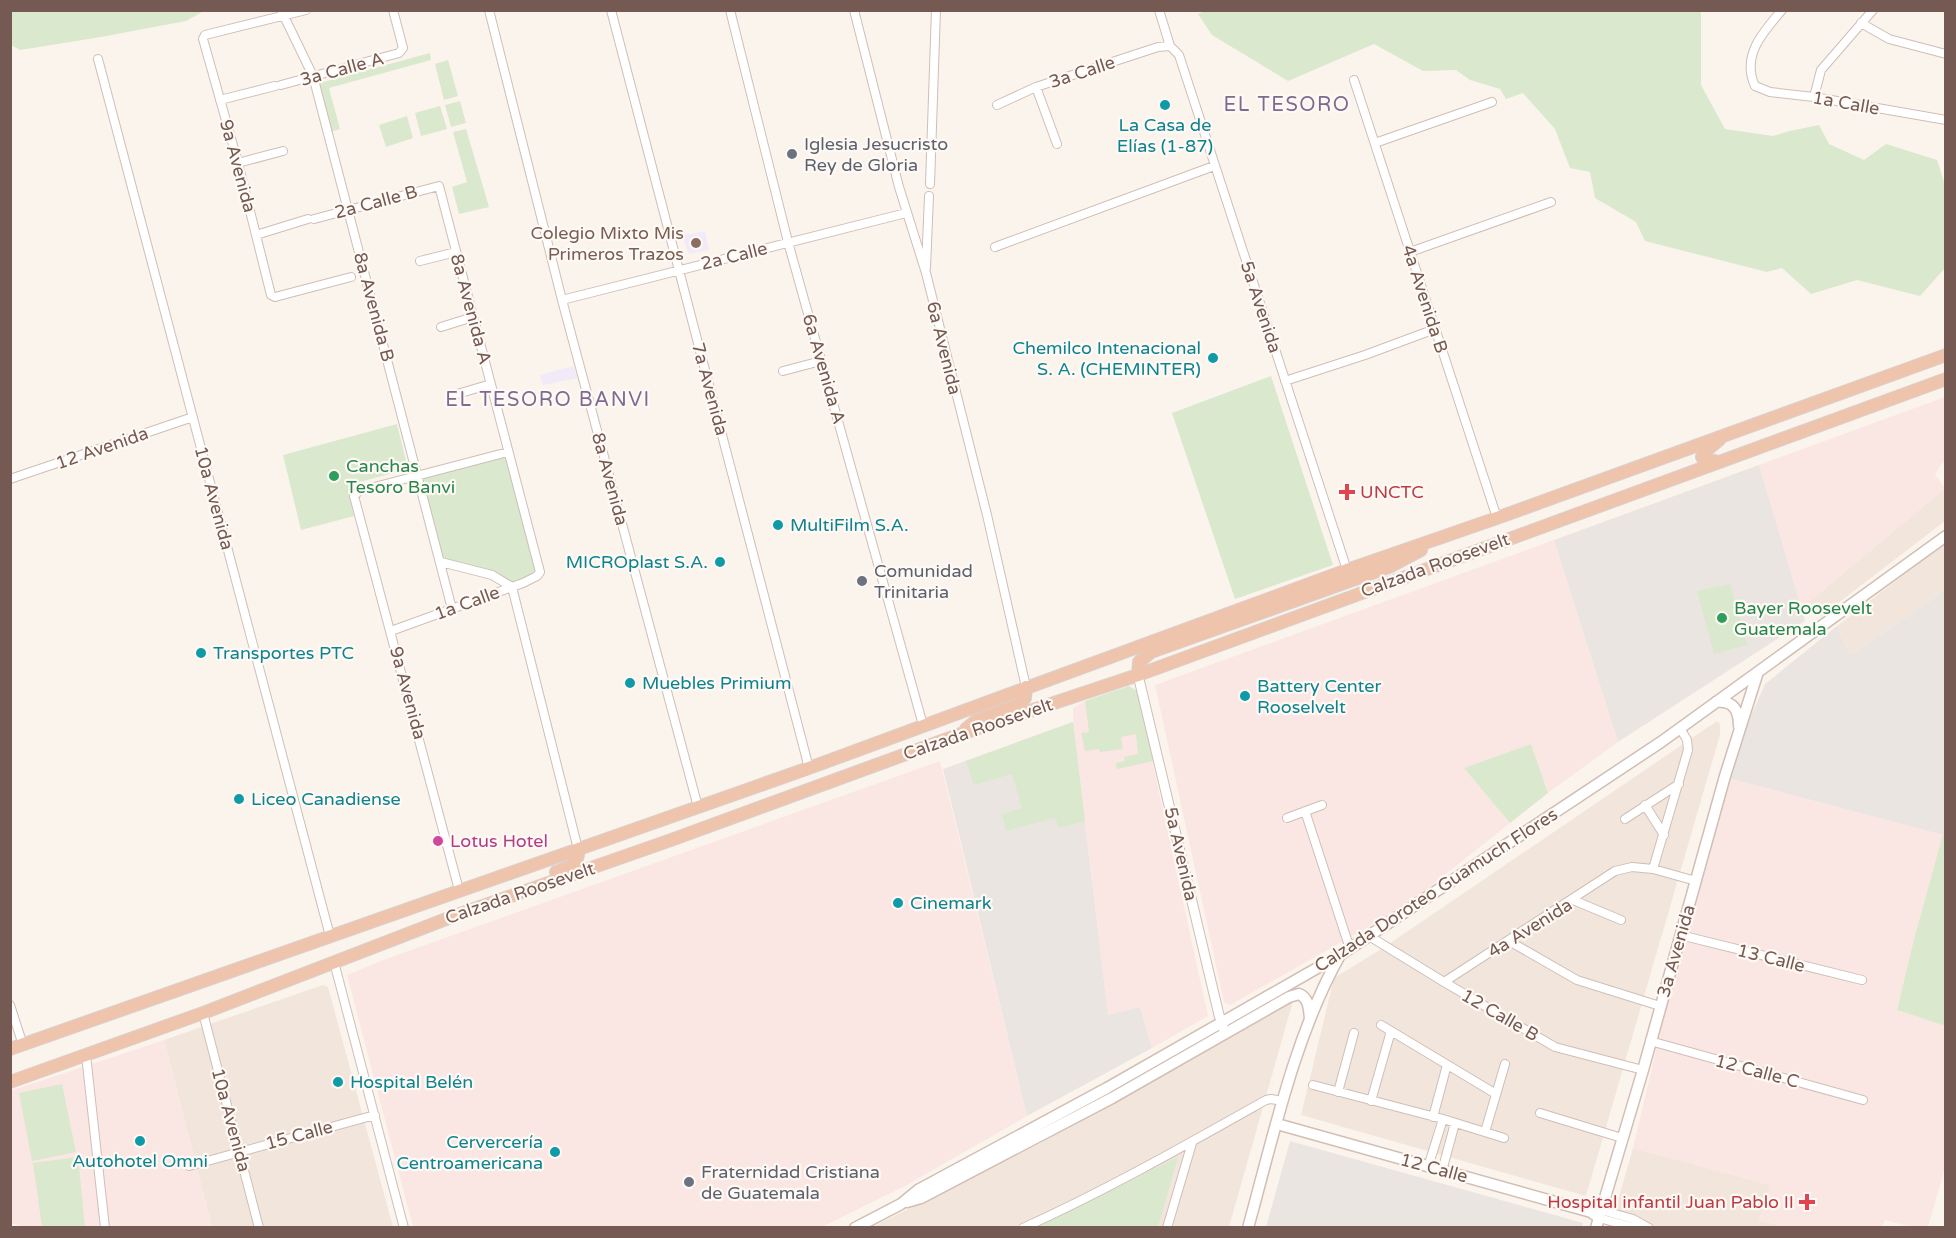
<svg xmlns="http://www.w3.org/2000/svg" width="1956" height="1238" viewBox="0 0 1956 1238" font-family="'Varela Round',sans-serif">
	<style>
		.residential { fill: #f2e6dc }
		.commercial { fill: #fae7e3 }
		.industrial { fill: #ebe5e2 }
		.education { fill: #f1eaf8 }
		.green { fill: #dae8cd }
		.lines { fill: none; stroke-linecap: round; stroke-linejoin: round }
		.minor-casing { stroke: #cfbeb6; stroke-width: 10 }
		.tertiary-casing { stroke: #cfbeb6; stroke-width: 11 }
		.secondary-casing { stroke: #d1beb4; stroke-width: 13 }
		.trunk-casing { stroke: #d8d1cf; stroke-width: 14 }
		.minor { stroke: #fff; stroke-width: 8 }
		.tertiary { stroke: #fff; stroke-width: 9 }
		.secondary { stroke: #fff; stroke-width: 10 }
		.trunk { stroke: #efc4ad; stroke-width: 12 }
		.culture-dot { fill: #0f9aa8; stroke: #fef9f4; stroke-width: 2 }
		.worship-dot { fill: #6b7280; stroke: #fef9f4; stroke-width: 2 }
		.education-dot { fill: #8d6e63; stroke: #fef9f4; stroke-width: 2 }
		.leisure-dot { fill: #2e9e5b; stroke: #fef9f4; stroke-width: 2 }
		.health-dot { fill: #e0444e; stroke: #fef9f4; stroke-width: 2 }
		.hotel-dot { fill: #d1479c; stroke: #fef9f4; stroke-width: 2 }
		.labels { text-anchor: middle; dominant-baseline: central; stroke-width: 4.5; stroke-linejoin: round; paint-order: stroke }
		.street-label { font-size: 18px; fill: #745a52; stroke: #fef9f4 }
		.culture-label { font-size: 18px; fill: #0d838f; stroke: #fef9f4; text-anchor: start }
		.worship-label { font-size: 18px; fill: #5b616d; stroke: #fef9f4; text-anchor: start }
		.education-label { font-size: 18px; fill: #785e54; stroke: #fef9f4; text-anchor: end }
		.leisure-label { font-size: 18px; fill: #27864d; stroke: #fef9f4; text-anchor: start }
		.health-label { font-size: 18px; fill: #be3a42; stroke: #fef9f4; text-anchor: start }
		.hotel-label { font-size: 18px; fill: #b23c85; stroke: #fef9f4; text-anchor: start }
		.neighbourhood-label { font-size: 20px; letter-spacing: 1.5px; fill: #7f6a8f; stroke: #fef9f4 }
	</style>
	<rect width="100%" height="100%" fill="#fbf4ed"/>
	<path class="residential" d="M1945 488V521L1820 617 1809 602Z
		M1945 543V590L1850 655 1837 626Z
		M1717 721 1720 724V735L1586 1196 1301 1115 1334 978 1383 948Z
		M323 985 328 987 393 1227H212L164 1040Z
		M1295 994 1229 1227 870 1228 1039 1144 1174 1067Z
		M1633 1148 1771 1185 1759 1220 1787 1227 1610 1228Z"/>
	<path class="commercial" d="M1945 397V462L1942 463 1935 475 1945 488 1801 609 1759 465Z
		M1554 540 1618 742 1548 793 1531 744 1465 768 1510 823 1407 905 1230 1005 1224 1002 1155 685Z
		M1129 686 1137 691 1208 1016 1152 1048 1140 1007 1108 1015 1073 722V708L1085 701Z
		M940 761 1027 1116 905 1186 822 1227H413L347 975 386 959Z
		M1724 777 1943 835 1914 939 1897 1010 1945 1026V1168L1928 1227H1911L1885 1220 1882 1227H1787L1759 1220 1770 1185 1633 1148 1696 881Z
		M164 1040 212 1227 27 1228 11 1223 10 1091Z"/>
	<path class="industrial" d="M1759 465 1805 621 1618 742 1554 540Z
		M1945 590 1946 827 1943 835 1724 777 1765 684 1837 626 1850 655Z
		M1073 722 1108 1015 1140 1007 1152 1048 1027 1116 943 769Z
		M1290 1141 1583 1223 1582 1227H1266Z"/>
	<path class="education" d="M705 231 709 250 689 254 682 236Z
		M573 366 578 378 543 385 540 375Z"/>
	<path class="green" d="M11 10H204V11L186 21 101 37 20 50 11 45Z
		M1205 11H1701V85L1725 129 1773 136 1790 131 1819 125 1829 144 1864 160 1886 144 1937 160 1945 185V268L1920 296 1857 280 1811 294 1782 268 1767 272 1645 241 1636 222 1595 198 1590 172 1570 168 1555 129 1523 93 1506 99 1500 89 1470 80 1456 70 1423 71 1374 44 1288 81 1212 35 1198 14Z
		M430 53 431 60 329 88 340 129 330 132 316 84Z
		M448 60 458 96 444 100 435 64Z
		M460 101 466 123 451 127 445 105Z
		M440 106 447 129 421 136 415 113Z
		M407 116 413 138 386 147 379 125Z
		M466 129 489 207 459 214 452 187 467 182 453 132Z
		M1271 376 1333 565 1235 599 1172 413Z
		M397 424 408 469 352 484 348 491 354 516 301 530 283 455Z
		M506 455 537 573 512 584 444 560 422 479Z
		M1730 584 1747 645 1714 654 1697 591Z
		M1129 686 1137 691 1153 761 1117 769 1116 763 1125 761 1124 757 1138 754 1136 734 1121 737 1123 749 1100 752 1099 749 1085 751 1081 733 1089 732 1085 701Z
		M1073 722 1085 821 1059 828 1055 818 1006 831 1002 814 1022 808 1012 774 974 785 966 761Z
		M1531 744 1548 793 1510 823 1464 768Z
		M1945 827 1946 1026H1945L1897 1010 1914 939Z
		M62 1084 76 1152 32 1161 19 1093Z
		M78 1157 85 1227H42L33 1163Z
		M1178 1157 1158 1227H1037Z"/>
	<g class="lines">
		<g class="minor-casing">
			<path id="minor" d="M281 10 313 76 452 609
				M306 10 205 35 203 39 238 163 271 295 275 297 351 277
				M489 10 562 300 698 807
				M611 10 809 768
				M730 10 788 242 923 725
				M854 10 899 187 926 273 987 515 1026 687
				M1159 10 1170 46 1179 55 1347 570
				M1782 10C1763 32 1741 56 1755 86L1770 92 1814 97 1946 120
				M1861 23 1889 39 1946 54
				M98 59 330 936
				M1354 80 1497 518
				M281 85 399 53 403 48 393 10
				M1036 87 1057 144
				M1814 97 1821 70 1873 10
				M220 100 275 86
				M997 105 1036 87 1158 47 1170 46
				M1375 143 1492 102
				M238 163 283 151
				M930 184 936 10
				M314 219 439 186 540 572 537 576 523 583 391 631
				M256 235 308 219
				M995 247 1214 166
				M1410 252 1551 202
				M420 261 456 252
				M926 268 929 196
				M562 300 906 213
				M441 327 473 317
				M783 371 821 361
				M1285 381 1365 355 1435 329
				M454 395 491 384
				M10 479 193 417
				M441 562 492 575 512 587 578 849
				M1645 805 1664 835
				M1305 811 1350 949
				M1287 818 1322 805
				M1625 819 1679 784
				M1653 869 1688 750 1687 740 1680 728
				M459 890 354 496 359 491 508 452
				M1573 900 1621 920
				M1680 935 1862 980
				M1369 936 1444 982 1555 1047 1643 1070
				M1509 941 1577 980 1660 1006
				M334 962 404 1228
				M1444 982 1615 871 1632 867 1653 869 1696 881
				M10 1005 23 1045
				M203 1013 259 1228
				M1381 1025 1496 1094
				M1650 1041 1863 1100
				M86 1055 105 1228
				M1313 1085 1443 1119 1504 1138
				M1338 1092 1354 1033
				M1371 1101 1391 1031
				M1540 1113 1622 1138
				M1433 1117 1447 1065
				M1485 1132 1505 1064
				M189 1166 375 1115
				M1428 1167 1443 1119
				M1442 1171 1455 1123
				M1601 1210 1633 1219 1649 1228
				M1599 1218 1632 1227H1647
				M1023 1228C1107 1190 1186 1145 1266 1100L1271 1099 1283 1101
				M1167 1228 1192 1143"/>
		</g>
		<g class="tertiary-casing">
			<path id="tertiary" d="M1138 675 1219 1015 1225 1033"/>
		</g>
		<g class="secondary-casing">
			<path id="secondary" d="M1716 702C1733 700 1739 710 1739 726
				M1277 1124 1591 1212 1599 1218
				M907 1202 921 1198 1112 1098 1289 997 1299 994C1309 998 1309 1009 1310 1019
				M855 1228 901 1204 918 1190 1107 1088 1340 955 1661 742 1946 536
				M1248 1228C1273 1138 1294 1037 1340 955
				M1596 1228 1643 1070 1725 776 1757 675"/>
		</g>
		<g class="trunk-casing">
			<path id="trunk" d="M1715 461 1705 462 1702 457 1706 451 1720 439
				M1138 675 1139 662 1151 652 1389 567 1421 550
				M966 729 977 720 1020 704 1025 698 1026 687
				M556 872C568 868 580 865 578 849
				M10 1049 809 768 1347 570 1497 518 1946 355
				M10 1082 203 1013 454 916 671 840 958 735 1138 675 1946 379"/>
		</g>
		<use href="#minor" class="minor"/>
		<use href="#tertiary" class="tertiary"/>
		<use href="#secondary" class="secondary"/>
		<use href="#trunk" class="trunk"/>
	</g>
	<g class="culture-dot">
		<circle cx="1165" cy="105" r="6"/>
		<circle cx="1213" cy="358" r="6"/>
		<circle cx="778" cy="525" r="6"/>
		<circle cx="720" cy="562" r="6"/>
		<circle cx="201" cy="653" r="6"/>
		<circle cx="630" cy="683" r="6"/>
		<circle cx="1245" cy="696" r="6"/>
		<circle cx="239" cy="799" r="6"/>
		<circle cx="898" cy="903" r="6"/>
		<circle cx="338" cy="1082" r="6"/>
		<circle cx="140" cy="1141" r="6"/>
		<circle cx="555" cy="1152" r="6"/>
	</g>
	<g class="worship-dot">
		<circle cx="792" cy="154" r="6"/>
		<circle cx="862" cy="581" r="6"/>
		<circle cx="689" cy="1182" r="6"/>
	</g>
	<circle class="education-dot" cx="696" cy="243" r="6"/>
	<g class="leisure-dot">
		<circle cx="334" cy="476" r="6"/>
		<circle cx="1722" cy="618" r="6"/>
	</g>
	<g class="health-dot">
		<path d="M1344 483h6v6h6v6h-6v6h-6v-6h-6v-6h6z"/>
		<path d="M1804 1193h6v6h6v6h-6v6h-6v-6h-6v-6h6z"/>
	</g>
	<circle class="hotel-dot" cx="438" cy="841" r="6"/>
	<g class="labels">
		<g class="street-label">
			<text transform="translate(342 69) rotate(-15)">3a Calle A</text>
			<text transform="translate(1082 72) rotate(-18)">3a Calle</text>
			<text transform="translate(1846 103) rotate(10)">1a Calle</text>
			<text transform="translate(238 166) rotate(75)">9a Avenida</text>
			<text transform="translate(376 202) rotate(-15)">2a Calle B</text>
			<text transform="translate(734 256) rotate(-14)">2a Calle</text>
			<text transform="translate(1425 299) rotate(72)">4a Avenida B</text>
			<text transform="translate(374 307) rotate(75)">8a Avenida B</text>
			<text transform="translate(1261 307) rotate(72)">5a Avenida</text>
			<text transform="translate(471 309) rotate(75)">8a Avenida A</text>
			<text transform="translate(944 348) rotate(76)">6a Avenida</text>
			<text transform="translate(824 369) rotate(74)">6a Avenida A</text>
			<text transform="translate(710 389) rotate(75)">7a Avenida</text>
			<text transform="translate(102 448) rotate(-19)">12 Avenida</text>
			<text transform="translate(610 479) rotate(75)">8a Avenida</text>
			<text transform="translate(214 498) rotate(75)">10a Avenida</text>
			<text transform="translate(1435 565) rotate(-20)">Calzada Roosevelt</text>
			<text transform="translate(467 603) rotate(-20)">1a Calle</text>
			<text transform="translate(408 693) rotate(75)">9a Avenida</text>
			<text transform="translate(978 729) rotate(-19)">Calzada Roosevelt</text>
			<text transform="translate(1181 854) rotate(77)">5a Avenida</text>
			<text transform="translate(1436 890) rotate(-33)">Calzada Doroteo Guamuch Flores</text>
			<text transform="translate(520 893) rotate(-19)">Calzada Roosevelt</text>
			<text transform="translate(1530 928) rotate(-32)">4a Avenida</text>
			<text transform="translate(1676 951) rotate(-74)">3a Avenida</text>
			<text transform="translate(1771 958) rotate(14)">13 Calle</text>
			<text transform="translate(1500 1015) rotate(30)">12 Calle B</text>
			<text transform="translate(1757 1071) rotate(15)">12 Calle C</text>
			<text transform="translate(231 1120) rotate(75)">10a Avenida</text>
			<text transform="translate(299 1135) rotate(-15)">15 Calle</text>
			<text transform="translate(1434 1168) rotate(15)">12 Calle</text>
		</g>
		<g class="culture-label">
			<text x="1165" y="125" text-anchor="middle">La Casa de<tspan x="1165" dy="21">Elías (1-87)</tspan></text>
			<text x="1201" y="348" text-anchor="end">Chemilco Intenacional<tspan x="1201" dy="21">S. A. (CHEMINTER)</tspan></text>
			<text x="790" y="525">MultiFilm S.A.</text>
			<text x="708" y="562" text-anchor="end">MICROplast S.A.</text>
			<text x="213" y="653">Transportes PTC</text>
			<text x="642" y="683">Muebles Primium</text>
			<text x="1257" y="686">Battery Center<tspan x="1257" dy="21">Rooselvelt</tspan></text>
			<text x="251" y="799">Liceo Canadiense</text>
			<text x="910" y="903">Cinemark</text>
			<text x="350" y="1082">Hospital Belén</text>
			<text x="543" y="1142" text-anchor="end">Cervercería<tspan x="543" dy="21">Centroamericana</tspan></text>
			<text x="140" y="1161" text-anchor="middle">Autohotel Omni</text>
		</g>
		<g class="worship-label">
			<text x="804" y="144">Iglesia Jesucristo<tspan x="804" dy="21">Rey de Gloria</tspan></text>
			<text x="874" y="571">Comunidad<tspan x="874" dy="21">Trinitaria</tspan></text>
			<text x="701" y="1172">Fraternidad Cristiana<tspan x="701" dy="21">de Guatemala</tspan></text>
		</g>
		<g class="education-label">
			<text x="684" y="233">Colegio Mixto Mis<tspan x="684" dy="21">Primeros Trazos</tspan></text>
		</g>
		<g class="leisure-label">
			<text x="346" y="466">Canchas<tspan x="346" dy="21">Tesoro Banvi</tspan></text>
			<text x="1734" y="608">Bayer Roosevelt<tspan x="1734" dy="21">Guatemala</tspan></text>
		</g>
		<g class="health-label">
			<text x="1360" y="492">UNCTC</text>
			<text x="1794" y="1202" text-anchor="end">Hospital infantil Juan Pablo II</text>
		</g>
		<g class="hotel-label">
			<text x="450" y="841">Lotus Hotel</text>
		</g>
		<g class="neighbourhood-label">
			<text x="1287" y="105">EL TESORO</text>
			<text x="548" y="400">EL TESORO BANVI</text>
		</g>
	</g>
	<rect width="1956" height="1238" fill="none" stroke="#745a52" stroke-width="24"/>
</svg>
